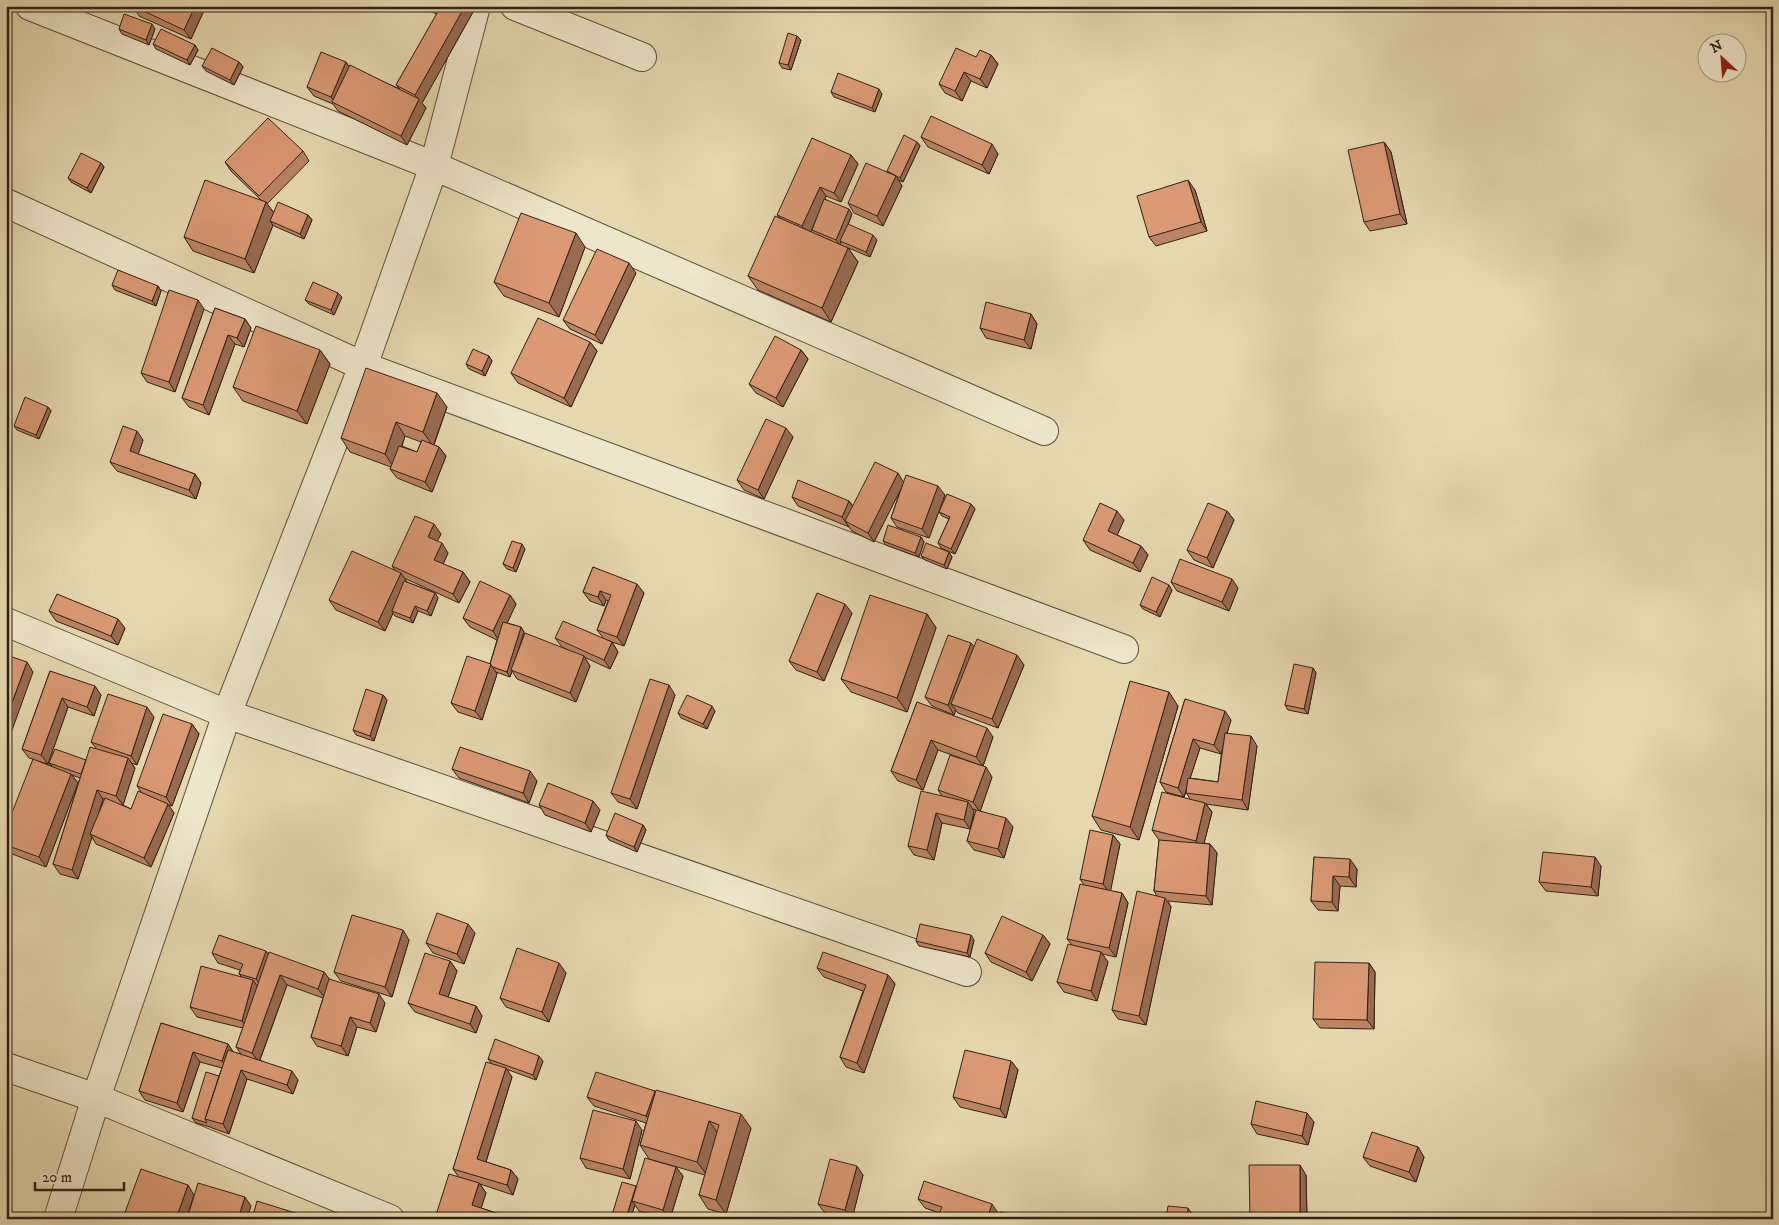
<svg xmlns="http://www.w3.org/2000/svg" width="1779" height="1225" viewBox="0 0 1779 1225" font-family="'IM FELL DW Pica',serif">
	<style>
		.lines { fill: none; stroke-linecap: round; stroke-linejoin: round }
		.minor-casing { stroke: #5e4f3d; stroke-width: 30 }
		.minor { stroke: #eee6cb; stroke-width: 28 }
		.wall { fill: #bc8464; stroke: #312117; fill-rule: evenodd }
		.shaded-wall { fill: #996b51; stroke: #312117 }
		.building { fill: #db9974; stroke: #312117 }
	</style>
	<rect width="100%" height="100%" fill="#e5d8af"/>
	<filter id="stains"><feTurbulence type="fractalNoise" baseFrequency=".004" numOctaves="4"/><feColorMatrix values="0 0 0 0 .2 0 0 0 0 .09 0 0 0 0 .02 0 0 0 .5 -.17"/></filter>
	<radialGradient id="worn" r=".72"><stop offset=".6" stop-color="#630" stop-opacity="0"/><stop offset="1" stop-color="#630" stop-opacity=".3"/></radialGradient>
	<g class="lines">
		<g class="minor-casing">
			<path id="minor" d="M30 6 434 166 1044 431
				M515 6 642 57
				M6 203 363 366 1124 649
				M6 622 227 714 967 972
				M6 1067 96 1098 390 1219
				M58 1219 96 1098 227 714 363 366 434 166 476 6"/>
		</g>
		<use href="#minor" class="minor"/>
	</g>
	<path class="wall" d="M133 6H206L191 39 139 16Z
		M357 6H372L370 11Z
		M416 6H469L473 12 422 103 426 108 407 145 338 111 333 104 314 96 307 87 346 62 349 67 400 89 396 85 437 14Z
		M119 29H155L149 45 122 34Z
		M797 36 801 40 791 70 782 68 779 63Z
		M153 44 195 45 198 50 190 65 156 49Z
		M991 55 998 64 987 88 971 81 962 101 945 93 939 84 976 57Z
		M239 62 243 67 234 85 206 71 202 66Z
		M831 92 882 94 875 112 834 97Z
		M921 137 998 154 989 174 928 147Z
		M917 142 920 146 903 182 898 180 902 186 883 226 854 213 848 203 888 173 887 171Z
		M1384 142 1391 152 1407 224 1370 231 1364 222Z
		M303 151 309 161 267 204 274 213 308 215 312 220 304 239 274 226 273 225 254 273 193 251 184 237 261 200 231 171 225 162Z
		M851 155 858 164 841 202 826 196 825 199 852 214 848 225 877 240 870 257 846 247 848 248 858 262 831 322 758 290 748 276 780 218 777 215Z
		M101 163 104 167 91 193 71 182 68 178Z
		M1195 190 1207 231 1156 246 1149 237Z
		M585 247 559 317 504 296 494 282Z
		M636 273 602 344 570 329 563 320Z
		M112 285 158 286 161 291 156 306 115 290Z
		M338 293 342 297 334 315 309 304 305 300Z
		M215 308 245 319 251 328 244 347 235 344 209 415 189 407 182 398Z
		M204 309 175 392 147 382 141 373Z
		M1031 314 1037 324 1031 349 986 338 980 328Z
		M590 342 597 351 571 407 518 383 511 373Z
		M320 350 330 364 307 424 243 401 233 387Z
		M801 350 808 359 783 407 756 393 749 384Z
		M489 356 492 361 485 376 469 369 466 364Z
		M48 407 51 411 39 439 17 430 14 426Z
		M447 407 434 445 439 447 446 456 432 492 397 478 390 469 391 467 350 452 341 438ZM405 436 421 442 417 452 402 446Z
		M793 437 764 499 744 490 737 480Z
		M143 440 138 454 195 474 201 483 196 499 117 471 110 462Z
		M904 482 945 495 929 538 897 527 891 518 901 488 874 542 852 531 849 527 798 506 792 497 849 501 853 506Z
		M971 504 975 509 955 554 941 548 938 543 949 519 942 516 939 512Z
		M1227 511 1234 520 1213 568 1194 560 1187 550Z
		M1124 520 1117 535 1141 546 1148 555 1140 572 1090 550 1083 540Z
		M441 534 437 541 448 553 443 564 463 572 470 582 459 603 404 578 407 582 435 593 438 598 431 616 418 611 413 623 395 616 393 613 385 631 336 610 329 600 395 570 392 566Z
		M921 537 924 542 919 557 886 545 883 541Z
		M525 549 516 572 507 569 503 564Z
		M949 552 952 557 947 569 925 560 921 556Z
		M593 567 644 593 624 646 606 640 612 642 618 652 610 669 584 657 590 666 576 702 517 679 512 671 510 677 496 672 497 674 482 720 458 712 451 703 490 664 497 640 470 627 463 618 510 595 516 604 507 623 521 627 524 632 518 651 574 653 562 647 555 638 604 639 597 630 608 601 606 600 604 606 590 601 583 592Z
		M1171 582 1238 588 1229 611 1177 591Z
		M1172 590 1160 617 1143 609 1140 605Z
		M49 611 125 628 118 645 56 621Z
		M852 613 824 681 796 670 789 661Z
		M927 614 936 628 907 712 851 692 841 679Z
		M971 643 974 647 1024 665 998 728 958 713 956 710 954 715 932 706 925 697Z
		M1313 668 1316 673 1308 714 1288 710 1285 705Z
		M50 671 101 695 94 716 68 707 48 764 34 760 52 766 49 763 86 760 96 748 91 742 154 717 137 765 131 763 135 768 123 805 131 809 141 792 137 786 192 724 199 734 172 806 168 805 174 813 151 867 96 844 92 837 78 879 60 874 53 864 80 778 72 775 78 783 46 867 7 852 6 851V845L33 759 29 758 22 749ZM103 799H105L99 812Z
		M383 695 387 700 374 741 356 735 353 730Z
		M675 695 637 809 618 802 611 793Z
		M1185 699 1231 720 1227 733 1257 746 1248 810 1206 804 1212 812 1204 843 1210 844 1217 853 1212 905 1168 901 1171 907 1146 1025 1118 1019 1112 1010 1157 896 1154 891 1159 840 1152 830 1190 799 1186 792 1184 797 1166 792 1160 782ZM1200 748 1221 754 1222 749 1218 782 1190 778Z
		M917 702 993 737 983 766 938 750 923 790 898 781 891 771Z
		M1178 706 1139 840 1101 830 1092 816Z
		M715 711 707 729 681 718 678 713Z
		M452 769 537 781 529 803 459 778Z
		M992 777 980 811 1013 827 1004 858 974 850 967 841 976 810 973 809 974 811 970 829 942 823 934 860 914 855 908 846 942 796 938 790Z
		M539 805 600 810 591 832 545 815Z
		M643 825 646 830 637 852 609 840 606 835Z
		M1113 835 1120 844 1110 891 1122 893 1128 903 1116 957 1102 954 1108 962 1097 1001 1064 992 1057 982 1072 945 1067 939 1084 885 1080 879Z
		M1314 857 1357 869 1356 887 1340 886 1338 911 1318 910 1311 901Z
		M1601 866 1598 896 1546 891 1539 882Z
		M475 933 464 964 433 953 426 943Z
		M1043 935 1050 944 1032 981 991 962 985 953Z
		M409 940 392 997 341 981 334 972Z
		M974 940 970 957 919 946 916 941Z
		M212 953 269 955 324 972 329 979 385 1003 376 1032 357 1027 348 1056 317 1046 311 1037 323 998 287 985 260 1060 298 1080 293 1094 247 1079 229 1134 212 1128 211 1127H210L196 1123 192 1118 219 1076 222 1068 200 1062 183 1112 145 1100 139 1091 161 1023 228 1044 233 1052 241 1054 236 1047 243 1028 197 1017 190 1007 242 977 239 974 240 970 218 963Z
		M450 961 457 971 448 997 476 1006 482 1016 476 1033 415 1012 408 1003Z
		M1369 963 1375 972 1374 1029 1320 1028 1313 1019Z
		M817 968 888 975 895 984 864 1073 846 1067 840 1057 863 991 824 977Z
		M566 973 549 1022 506 1007 500 998Z
		M488 1059 543 1061 536 1080 506 1069 512 1077 486 1162 511 1170 518 1179 513 1195 480 1184 486 1193 481 1208 514 1219H439L436 1215 458 1176 453 1169 491 1063Z
		M1011 1061 1018 1070 1006 1118 960 1107 953 1097Z
		M655 1091V1092L751 1128 726 1214 708 1209 699 1195 705 1175 649 1159 640 1145 646 1123 594 1106 587 1097Z
		M1314 1122 1308 1145 1257 1134 1251 1124Z
		M642 1130 630 1179 586 1168 580 1158Z
		M1363 1157H1424L1416 1182 1370 1166Z
		M676 1167 683 1176 670 1219H667L639 1211 635 1205 630 1219H615L612 1215 636 1186 637 1187Z
		M863 1175 852 1219H849L825 1213 818 1204Z
		M1306 1175 1307 1219H1250V1218Z
		M194 1195 186 1219H127L124 1215Z
		M918 1199 998 1213 996 1219H942L939 1214 940 1213 925 1208Z"/>
	<path class="shaded-wall" d="M195 6H206L191 39 184 30Z
		M367 6H372L370 11Z
		M465 6H469L473 12 422 103 426 108 407 145 401 136 419 100 415 95Z
		M152 24 155 29 149 45 146 40Z
		M797 36 801 40 791 70 788 65Z
		M195 45 198 50 190 65 187 60Z
		M991 55 998 64 987 88 980 79Z
		M239 62 243 67 234 85 230 80Z
		M346 62 352 71 337 104 331 97Z
		M964 72 971 81 962 101 955 91Z
		M879 89 882 94 875 112 872 108Z
		M917 142 920 146 903 182 900 178Z
		M1384 142 1391 152 1407 224 1400 214Z
		M992 144 998 154 989 174 982 165Z
		M851 155 858 164 841 202 834 193Z
		M101 163 104 167 91 193 87 188Z
		M896 176 902 186 883 226 877 216Z
		M1188 180 1195 190 1207 231 1201 222Z
		M820 187 826 196 809 236 802 226Z
		M266 202 276 216 270 221 273 225 254 273 245 259Z
		M849 209 852 214 840 245 836 240Z
		M308 215 312 220 304 239 300 234Z
		M576 233 585 247 559 317 549 303Z
		M873 235 877 240 870 257 866 252Z
		M848 248 858 262 831 322 822 308Z
		M629 263 636 273 602 344 595 335Z
		M158 286 161 291 156 306 152 301Z
		M338 293 342 297 334 315 331 310Z
		M198 300 204 309 175 392 169 382Z
		M1031 314 1037 324 1031 349 1024 340Z
		M245 319 251 328 244 347 237 338Z
		M228 335 235 344 209 415 203 405Z
		M590 342 597 351 571 407 564 398Z
		M320 350 330 364 307 424 297 411Z
		M801 350 808 359 783 407 776 398Z
		M489 356 492 361 485 376 482 371Z
		M437 393 447 407 433 446 423 432Z
		M48 407 51 411 39 439 36 435Z
		M396 422 405 436 394 468 385 454Z
		M786 428 793 437 764 499 758 490Z
		M137 431 143 440 136 461 130 451Z
		M439 447 446 456 432 492 425 482Z
		M898 473 904 483 874 542 868 533Z
		M195 474 201 483 196 499 189 490Z
		M938 486 945 495 929 538 922 529Z
		M849 501 855 510 845 521 849 527 842 517Z
		M971 504 975 509 955 554 951 549Z
		M1117 511 1124 520 1115 540 1108 531Z
		M1227 511 1234 520 1213 568 1207 558Z
		M434 524 441 534 435 546 428 537Z
		M921 537 924 542 919 557 915 553Z
		M442 543 448 553 441 569 434 560Z
		M522 544 525 549 516 572 513 568Z
		M1141 546 1148 555 1140 572 1133 563Z
		M949 552 952 557 947 569 944 565Z
		M463 572 470 582 459 603 453 594Z
		M401 573 407 582 392 611 393 613 385 631 378 622Z
		M1232 579 1238 588 1229 611 1222 602Z
		M637 584 644 593 624 646 617 637Z
		M1169 585 1172 590 1160 617 1156 612Z
		M600 591 606 600 604 606 598 597Z
		M435 593 438 598 431 616 427 611Z
		M510 595 516 604 499 641 493 631Z
		M845 604 852 613 824 681 817 672Z
		M415 606 418 611 413 623 410 618Z
		M927 614 936 628 907 712 897 698Z
		M118 619 125 628 118 645 111 636Z
		M521 627 524 632 512 670H511L512 671 510 677 507 672Z
		M612 642 618 652 610 669 604 660Z
		M971 643 978 652 951 704 956 710 954 715 948 705Z
		M1017 655 1024 665 998 728 992 719Z
		M584 656 590 666 576 702 570 693Z
		M27 662 33 672 6 747V719Z
		M491 664 497 674 482 720 475 711Z
		M1313 668 1316 673 1308 714 1304 709Z
		M669 685 675 695 637 809 630 799Z
		M95 686 101 695 94 716 87 707Z
		M1169 692 1178 706 1139 840 1130 827Z
		M383 695 387 700 374 741 370 736Z
		M62 698 68 707 48 764 41 755Z
		M712 706 715 711 707 729 703 724Z
		M147 707 154 717 137 765 131 756Z
		M1225 711 1231 720 1221 754 1214 745Z
		M192 724 199 734 172 806 166 797Z
		M987 728 993 737 983 766 976 757Z
		M1251 736 1257 746 1248 810 1242 800Z
		M1193 739 1200 748 1184 797 1178 788Z
		M931 740 938 750 923 790 916 780Z
		M128 758 135 768 123 805 116 796Z
		M986 767 992 777 980 812 973 802Z
		M530 771 537 781 529 803 523 793Z
		M71 774 78 783 46 867 39 857Z
		M97 790 103 799 92 835 90 834 92 837 78 879 72 870Z
		M593 801 600 810 591 832 585 823Z
		M968 802 974 811 970 829 964 820Z
		M1205 803 1212 812 1202 851 1196 841Z
		M168 804 174 813 151 867 144 858Z
		M936 813 942 823 934 860 927 850Z
		M1006 818 1013 827 1004 858 998 849Z
		M643 825 646 830 637 852 634 847Z
		M1113 835 1120 844 1110 894 1103 884Z
		M1210 844 1217 853 1212 905 1206 896Z
		M1595 857 1601 866 1598 896 1591 887Z
		M1350 859 1357 869 1356 887 1349 877Z
		M1333 876 1340 886 1338 911 1332 902Z
		M1122 893 1128 903 1116 957 1109 948Z
		M1165 898 1171 907 1146 1025 1139 1016Z
		M468 924 475 933 464 964 457 954Z
		M403 930 409 940 392 997 385 987Z
		M971 935 974 940 970 957 967 953Z
		M1043 935 1050 944 1032 981 1026 972Z
		M266 951 273 961 263 989 256 979Z
		M1101 952 1108 962 1097 1001 1091 991Z
		M450 961 457 971 446 1003 439 994Z
		M559 963 566 973 549 1022 542 1012Z
		M1369 963 1375 972 1374 1029 1367 1020Z
		M324 972 331 981 325 998 318 989Z
		M280 975 287 985 259 1062 252 1053Z
		M888 975 895 984 864 1073 857 1063Z
		M253 980 259 989 249 1030 242 1021Z
		M379 994 385 1003 376 1032 370 1023Z
		M476 1006 482 1016 476 1033 470 1024Z
		M350 1017 357 1027 348 1056 341 1046Z
		M228 1044 234 1053 229 1071 222 1061Z
		M193 1052 200 1062 183 1112 177 1103Z
		M539 1056 543 1061 536 1080 533 1075Z
		M1011 1061 1018 1070 1006 1118 1000 1109Z
		M506 1068 512 1077 484 1168 477 1159Z
		M241 1070 247 1079 229 1134 223 1124Z
		M292 1071 298 1080 293 1094 287 1085Z
		M655 1091 661 1100 653 1126 646 1116Z
		M1307 1113 1314 1122 1308 1145 1302 1136Z
		M741 1114 751 1128 726 1214 716 1200Z
		M636 1121 642 1130 630 1179 623 1169Z
		M709 1121 719 1135 707 1175 697 1162Z
		M1418 1147 1424 1157 1416 1182 1409 1172Z
		M1300 1165 1306 1175 1307 1219H1301L1300 1217Z
		M857 1166 863 1175 852 1219H851L845 1210Z
		M676 1167 683 1176 670 1219H669L663 1210Z
		M511 1170 518 1179 513 1195 507 1185Z
		M479 1183 486 1193 479 1215 472 1205Z
		M188 1185 194 1195 186 1219H176Z
		M636 1186 639 1190 632 1201 635 1205 630 1219H626Z
		M245 1197 251 1206 247 1219H238Z
		M992 1204 998 1213 996 1219H987Z
		M1188 1208 1195 1218 1194 1219H1187Z"/>
	<path class="building" d="M133 6H195L184 30Z
		M426 6H441L438 11Z
		M441 6H465L415 95 396 85Z
		M124 14 152 24 146 40 119 29Z
		M161 29 195 45 187 60 153 44Z
		M788 33 797 36 788 65 779 63Z
		M212 48 239 62 230 80 202 66Z
		M956 48 976 57 980 50 991 55 980 79 964 72 955 91 939 84Z
		M321 52 346 62 331 97 307 87Z
		M350 65 419 99 401 136 332 102Z
		M838 73 879 89 872 108 831 92Z
		M931 116 992 144 982 165 921 137Z
		M268 118 303 151 259 196 225 162Z
		M904 135 917 142 900 178 887 171Z
		M812 138 851 155 834 193 820 187 802 226 777 215Z
		M1384 142 1400 214 1364 222 1348 150Z
		M81 153 101 163 87 188 68 178Z
		M866 163 896 176 877 216 848 203Z
		M205 180 266 202 245 259 184 237Z
		M1188 180 1201 222 1149 237 1137 196Z
		M824 199 849 209 836 240 812 230Z
		M278 202 308 215 300 234 270 221Z
		M521 213 576 233 549 303 494 282Z
		M775 216 848 248 822 308 748 276Z
		M848 224 873 235 866 252 840 241Z
		M597 249 629 263 595 335 563 320Z
		M118 270 158 286 152 301 112 285Z
		M313 282 338 293 331 310 305 300Z
		M169 290 198 300 169 382 141 373Z
		M986 302 1031 314 1024 340 980 328Z
		M215 308 245 319 237 338 228 335 203 405 182 398Z
		M538 318 590 342 564 398 511 373Z
		M256 326 320 350 297 411 233 387Z
		M775 336 801 350 776 398 749 384Z
		M473 349 489 356 482 371 466 364Z
		M366 368 437 393 423 432 396 422 385 454 341 438Z
		M25 397 48 407 36 435 14 426Z
		M766 419 786 428 758 490 737 480Z
		M123 426 137 431 130 451 195 474 189 490 110 462Z
		M422 440 439 447 425 482 390 469 399 446 417 452Z
		M875 462 898 473 868 533 845 521Z
		M906 475 938 486 922 529 891 518Z
		M798 480 849 501 842 517 792 497Z
		M947 494 971 504 951 549 938 543 950 517 939 512Z
		M1100 503 1117 511 1108 531 1141 546 1133 563 1083 540Z
		M1208 503 1227 511 1207 558 1187 550Z
		M415 516 434 524 428 537 442 543 434 560 463 572 453 594 392 566Z
		M888 525 921 537 915 553 883 541Z
		M512 541 522 544 513 568 503 564Z
		M926 543 949 552 944 565 921 556Z
		M352 551 401 573 378 622 329 600Z
		M1180 559 1232 579 1222 602 1171 582Z
		M593 567 637 584 617 637 597 630 611 595 600 591 598 597 583 592Z
		M1152 577 1169 585 1156 612 1140 605Z
		M404 581 435 593 427 611 415 606 410 618 392 611Z
		M480 581 510 595 493 631 463 618Z
		M817 593 845 604 817 672 789 661Z
		M57 594 118 619 111 636 49 611Z
		M870 595 927 614 897 698 841 679Z
		M563 621 612 642 604 660 555 638Z
		M503 622 521 627 507 672 493 667 490 664Z
		M525 633 584 656 570 693 511 670Z
		M948 635 971 643 948 705 925 697Z
		M977 639 1017 655 992 719 951 704Z
		M6 655 27 662 6 719Z
		M467 656 491 664 475 711 451 703Z
		M1294 664 1313 668 1304 709 1285 705Z
		M50 671 95 686 87 707 62 698 41 755 22 749Z
		M650 679 669 685 630 799 611 793Z
		M1130 681 1169 692 1130 827 1092 816Z
		M366 689 383 695 370 736 353 730Z
		M108 694 147 707 131 756 91 742Z
		M687 695 712 706 703 724 678 713Z
		M1185 699 1225 711 1214 745 1193 739 1178 788 1160 782Z
		M917 702 987 728 976 757 931 740 916 780 891 771Z
		M163 714 192 724 166 797 137 786Z
		M1225 733 1251 736 1242 800 1186 793 1188 778 1218 782Z
		M90 747 128 758 116 796 97 790 72 870 53 864Z
		M460 747 530 771 523 793 452 769Z
		M55 749 86 760 81 774 49 763Z
		M950 755 986 767 973 802 938 790Z
		M33 759 71 774 39 857 6 845V828Z
		M548 783 593 801 585 823 539 805Z
		M138 791 168 804 144 858 90 834 105 798 131 809Z
		M921 791 968 802 964 820 936 813 927 850 908 846Z
		M1162 792 1205 803 1196 841 1152 830Z
		M976 810 1006 818 998 849 967 841Z
		M615 813 643 825 634 847 606 835Z
		M1090 830 1113 835 1103 884 1080 879Z
		M1159 840 1210 844 1206 896 1154 891Z
		M1543 852 1595 857 1591 887 1539 882Z
		M1314 857 1350 859 1349 877 1333 876 1332 902 1311 901Z
		M1080 884 1122 893 1109 948 1067 939Z
		M1137 891 1165 898 1139 1016 1112 1010Z
		M437 913 468 924 457 954 426 943Z
		M352 915 403 930 385 987 334 972Z
		M1002 916 1043 935 1026 972 985 953Z
		M920 924 971 935 967 953 916 941Z
		M219 935 266 951 256 979 239 974 243 964 212 953Z
		M1068 944 1101 952 1091 991 1057 982Z
		M517 948 559 963 542 1012 500 998Z
		M269 952 324 972 318 989 280 975 252 1053 236 1047Z
		M823 952 888 975 857 1063 840 1057 866 985 817 968Z
		M425 953 450 961 439 994 476 1006 470 1024 408 1003Z
		M1315 962 1369 963 1367 1020 1313 1019Z
		M201 966 253 980 242 1021 190 1007Z
		M329 979 379 994 370 1023 350 1017 341 1046 311 1037Z
		M161 1023 228 1044 222 1061 193 1052 177 1103 139 1091Z
		M495 1039 539 1056 533 1075 488 1059Z
		M228 1050 292 1071 287 1085 241 1070 223 1124 205 1119Z
		M965 1050 1011 1061 1000 1109 953 1097Z
		M486 1062 506 1068 477 1159 511 1170 507 1185 453 1169Z
		M206 1072 219 1076 205 1119 207 1123 192 1118Z
		M596 1072 655 1091 646 1116 587 1097Z
		M656 1090 741 1114 716 1200 699 1195 719 1125 709 1121 697 1162 640 1145Z
		M1256 1101 1307 1113 1302 1136 1251 1124Z
		M593 1110 636 1121 623 1169 580 1158Z
		M1372 1132 1418 1147 1409 1172 1363 1157Z
		M645 1158 676 1167 663 1210 632 1201Z
		M830 1159 857 1166 845 1210 818 1204Z
		M1249 1165H1300V1217L1250 1218Z
		M141 1169 188 1185 176 1219H135L124 1215Z
		M449 1174 479 1183 472 1205 514 1219H449L436 1215Z
		M924 1181 992 1204 987 1219H953L939 1214 942 1207 918 1199Z
		M622 1182 636 1186 626 1218 612 1215Z
		M198 1183 245 1197 238 1219H187Z
		M257 1201 305 1216 304 1219H252Z
		M1168 1206 1188 1208 1187 1219H1166Z
		M1000 1212 1027 1219H998Z"/>
	<rect width="1779" height="1225" fill="none" stroke="#e5d8af" stroke-width="25"/>
	<rect x="8" y="8" width="1764" height="1210" fill="none" stroke="#312117" stroke-width="2.5"/>
	<rect x="12" y="12" width="1754" height="1200" fill="none" stroke="#312117"/>
	<g transform="translate(1722 58) rotate(334)"><circle r="24" fill="#eee6cb" stroke="#a29783"/>
	<path d="M0-4L9 19L0 12L-9 19Z" fill="#8f2418"/>
	<text y="-8" font-size="14" font-weight="bold" text-anchor="middle" fill="#312117">N</text>
	</g>
	<path d="M35 1182v8h89v-8" fill="none" stroke="#312117" stroke-width="2.5"/>
	<text x="42" y="1182" font-size="15" fill="#312117" stroke="#eee6cb" stroke-width="4" paint-order="stroke">20 m</text>
	<rect width="100%" height="100%" filter="url(#stains)"/>
	<rect width="100%" height="100%" fill="url(#worn)"/>
</svg>
